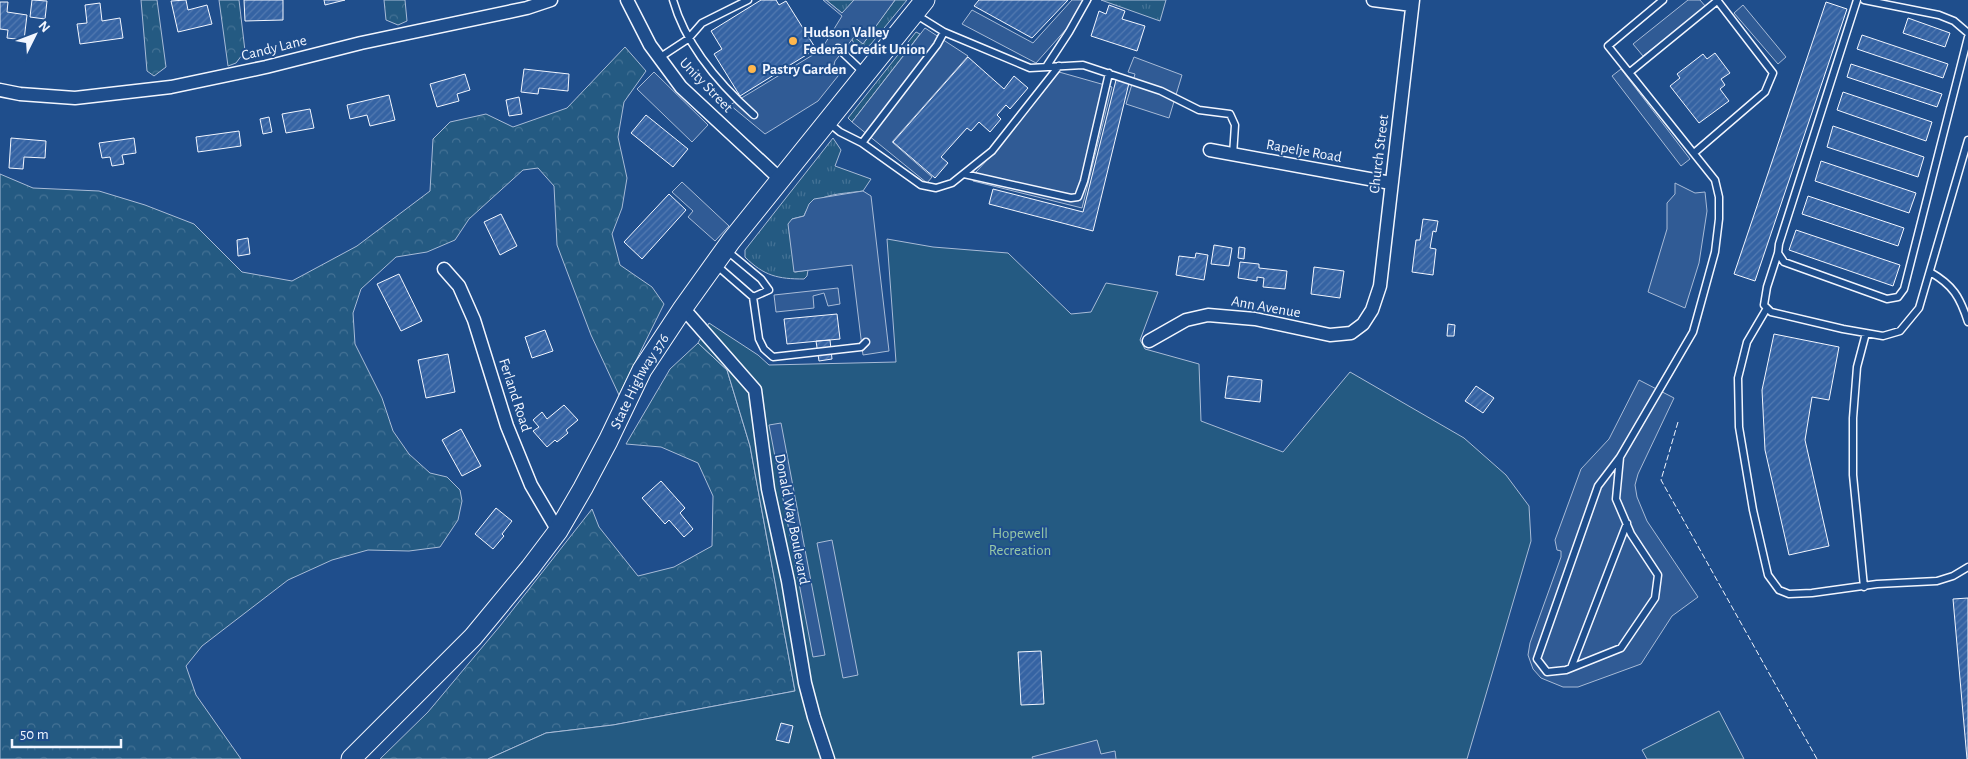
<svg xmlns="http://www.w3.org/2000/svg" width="1968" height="759" viewBox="0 0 1968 759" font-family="'Alegreya Sans',sans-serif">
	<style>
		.grass { fill: url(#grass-tufts); stroke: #a8bbd7 }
		.forest { fill: url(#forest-crowns); stroke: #a8bbd7 }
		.green { fill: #245a82; stroke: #a8bbd7 }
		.parking { fill: #305b95; stroke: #a8bbd7 }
		.building { fill: url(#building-hatch); stroke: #f2f6ff }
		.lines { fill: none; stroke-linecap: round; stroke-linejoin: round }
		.lane-casing { stroke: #f2f6ff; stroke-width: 9 }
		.street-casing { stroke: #f2f6ff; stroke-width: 15 }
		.secondary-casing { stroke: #f2f6ff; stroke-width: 21 }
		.lane { stroke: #1f4e8c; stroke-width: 6 }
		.street { stroke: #1f4e8c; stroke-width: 12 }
		.secondary { stroke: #1f4e8c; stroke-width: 19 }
		.fence { stroke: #f2f6ff; stroke-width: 1; stroke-dasharray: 6 2.5; stroke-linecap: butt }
		.poi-dot { fill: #ffb74d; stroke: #1f4e8c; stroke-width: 2 }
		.labels { text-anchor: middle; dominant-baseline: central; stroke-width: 4; stroke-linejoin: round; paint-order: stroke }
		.poi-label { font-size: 15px; font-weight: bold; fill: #f2f6ff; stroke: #1f4e8c; text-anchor: start }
		.street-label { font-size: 15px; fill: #f2f6ff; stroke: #1f4e8c }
		.park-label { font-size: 15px; fill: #97c8a6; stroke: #1f4e8c }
	</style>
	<defs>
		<pattern id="grass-tufts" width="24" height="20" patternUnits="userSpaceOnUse" patternTransform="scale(1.25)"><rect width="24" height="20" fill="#245a82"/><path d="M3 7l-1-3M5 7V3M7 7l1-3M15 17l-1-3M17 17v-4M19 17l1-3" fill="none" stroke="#447295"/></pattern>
		<pattern id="forest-crowns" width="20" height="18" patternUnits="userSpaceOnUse" patternTransform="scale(1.25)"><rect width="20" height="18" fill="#245a82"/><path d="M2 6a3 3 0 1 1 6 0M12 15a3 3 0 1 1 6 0" fill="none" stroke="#447295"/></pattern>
		<pattern id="building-hatch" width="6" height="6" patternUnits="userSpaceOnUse" patternTransform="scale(1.25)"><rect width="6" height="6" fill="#3563a3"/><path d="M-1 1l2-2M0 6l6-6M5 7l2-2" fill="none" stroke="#537ab1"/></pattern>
	</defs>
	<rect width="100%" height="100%" fill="#1f4e8c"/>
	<path class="grass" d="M826 0H854L843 14Z
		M895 0H907L871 44 866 48 854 44 852 39 854 37 863 43Z
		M1101 0H1166L1160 21Z
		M916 32 920 34 852 122 848 118Z
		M833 138 841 150 835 166 871 179 863 191C843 194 811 193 804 216L792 219 795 272 808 270 807 276 804 279C778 279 764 276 745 257V250Z"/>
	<path class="forest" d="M141 0H157L166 67 154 76 147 71Z
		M219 0H239L245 51 236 63 228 66Z
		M384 0H405L407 21 398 25 386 20Z
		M625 47 646 71 624 102 618 137 627 178 622 208 612 234 620 265 652 287 664 304 619 395 591 335 557 245 554 186 538 168 523 170 469 219 455 240 427 252 396 257 361 289 353 313 355 344 382 398 393 431 409 454 430 473 447 477 460 490 462 501 458 520 440 547 409 551 368 550 332 560 288 580 202 646 186 666 196 695 241 759H0V174L33 188 99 191 145 205 194 224 242 272 292 281 357 246 430 191 433 139 450 122 486 114 513 127 567 108Z
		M698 343 727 370 750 446 795 691 613 725 546 733 488 759H380L428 712 500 626 592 509 599 527 638 576 674 567 712 546 713 496 698 463 661 447 626 444 670 369Z"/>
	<path class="green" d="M887 239 933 247 1008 253 1071 314 1091 312 1106 283 1158 292 1140 340 1145 349 1199 364 1201 421 1283 452 1350 372 1464 438 1506 475 1529 506 1531 541 1467 759H488L546 733 613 725 795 691 750 446 727 370 698 343 709 323 758 355 769 365 896 362Z
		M1719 711 1744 759H1647L1642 750Z"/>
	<path class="parking" d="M823 0H826L842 13 854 0H895L863 44 854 37 835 61 834 65 842 71 818 101 765 134 730 105 821 50 842 16Z
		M1072 0H1092L1036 63 962 24 972 10 1033 43Z
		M1688 0H1700L1706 7 1643 56 1633 44Z
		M1743 5 1786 57 1778 64 1734 13Z
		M925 28 968 56 892 142 932 177 927 183 852 122Z
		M1134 57 1182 75 1169 118 1126 104 1135 74 1128 72Z
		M1621 69 1690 159 1681 166 1612 76Z
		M654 72 708 125 692 142 637 89Z
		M1059 72 1112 87 1082 208 973 181 976 172 1000 146Z
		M682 182 729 226 715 241 688 217 693 211 672 192Z
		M1675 183 1695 193 1705 192 1707 211 1699 263 1685 308 1648 292 1667 229V203L1675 194Z
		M863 191 871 196 889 351 863 355 852 265 794 272 788 224 792 219 804 216 809 204 814 199Z
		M838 288 840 304 828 306 824 293 813 296 814 308 776 312 774 295Z
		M1639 380 1674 398 1638 474 1635 485 1637 497 1647 521 1698 597 1672 616 1641 664 1578 687H1563L1541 678 1533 669 1528 655 1530 643 1561 557V551L1557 550 1555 540 1581 469 1609 439Z
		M781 423 825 655 813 657 769 425Z
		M832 540 858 675 843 678 817 543Z
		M1097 740 1101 754 1115 751 1116 759H1033L1032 757Z"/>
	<path class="building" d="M32 0 47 1 45 19 30 17Z
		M186 0 188 10 207 5 212 24 178 32 171 1Z
		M244 0H283V20L245 21Z
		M324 0H345L325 5Z
		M761 0H776L779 5 786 1 816 49 740 96 714 54 722 49 711 31Z
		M979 0H1068L1032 38 974 6Z
		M0 2H8L7 12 27 15 24 40 7 38 8 30 0 29Z
		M1826 2 1847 9 1755 281 1734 274Z
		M100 3 102 21 120 18 123 38 80 44 77 24 87 23 85 5Z
		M1109 5 1125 11 1122 19 1145 26 1137 51 1091 36 1099 11 1106 14Z
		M1908 18 1950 33 1945 47 1903 33Z
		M1862 35 1948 64 1943 78 1857 49Z
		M1715 53 1730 73 1721 79 1725 85 1720 89 1729 101 1699 123 1670 86 1680 78 1677 74 1703 54 1707 59Z
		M968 57 1004 89 1014 76 1028 88 1010 109 1006 105 997 115 1001 119 990 132 979 122 971 131 967 128 941 157 948 163 935 178 893 142Z
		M1851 64 1942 94 1937 107 1847 77Z
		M524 69 569 74 568 91 539 88 538 94 521 92Z
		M465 74 470 90 457 94 459 101 437 107 430 84Z
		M1116 80 1129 83 1093 231 989 204 993 189 1083 212Z
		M1843 92 1932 122 1926 141 1837 110Z
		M389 95 395 120 370 126 367 115 350 119 347 105Z
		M519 97 522 114 509 116 506 100Z
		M310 109 314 128 286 133 282 114Z
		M646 115 688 149 673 167 631 133Z
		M269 117 272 132 263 134 260 119Z
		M1833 126 1924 157 1918 177 1827 147Z
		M239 131 241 146 198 152 196 137Z
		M11 138 46 141 45 158 24 157 23 169 9 168Z
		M134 138 136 153 122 155 124 164 112 166 110 157 102 158 99 143Z
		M1821 161 1916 193 1909 213 1815 181Z
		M669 194 686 210 642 259 624 242Z
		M1808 196 1904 228 1898 246 1802 214Z
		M501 214 517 246 500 255 484 222Z
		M1423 219 1438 221 1436 232 1433 231 1430 248 1436 249 1433 275 1412 272 1416 240H1420Z
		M1796 230 1900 265 1893 286 1789 250Z
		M248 238 250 254 238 256 237 240Z
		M1214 245 1232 248 1229 266 1211 264Z
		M1239 247 1245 248 1244 259 1238 258Z
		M1196 253 1208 255 1204 280 1176 275 1179 256 1195 258Z
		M1240 262 1259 264V268L1287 271 1285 289 1263 287 1264 278 1257 277V281L1238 278Z
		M1314 267 1344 271 1340 298 1311 294Z
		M399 274 422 321 401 331 377 284Z
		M837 314 840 339 787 344 784 319Z
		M1448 324 1455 325 1454 336H1447Z
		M545 330 553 351 532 358 525 337Z
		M1774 334 1839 347 1829 400 1812 397 1805 440 1829 546 1789 555 1765 450 1762 390Z
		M830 340 832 359 819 361 816 341Z
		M448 354 455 392 426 398 418 360Z
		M1228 376 1262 380 1260 402 1225 398Z
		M1476 386 1494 398 1483 413 1465 401Z
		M564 405 578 420 566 430 568 433 557 442 555 440 547 447 533 431 539 427 533 420 542 412 547 419Z
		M461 429 481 466 462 476 442 440Z
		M661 481 685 508 680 513 693 529 684 537 669 520 665 524 642 498Z
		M496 508 512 521 502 534 504 536 493 549 475 534Z
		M1968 598V759H1967L1953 599Z
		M1041 651 1044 704 1021 705 1018 652Z
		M781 723 793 726 789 743 776 740Z"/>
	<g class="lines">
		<g class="lane-casing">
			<path id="lane" d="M673 0C686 46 719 84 754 115
				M1857 0 1779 244 1778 253 1784 262 1887 299 1898 297 1904 289 1968 37
				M1864 0 1939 15 1954 21 1968 33
				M915 14 944 32
				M838 48 864 73
				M659 58 688 39 702 23 748 0
				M1046 67 1069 32 1087 0
				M1630 72 1717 1
				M829 123 840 132 862 143 937 45 944 32 1030 68 1083 65 1161 91 1199 110 1230 114 1235 125 1233 155
				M862 143 921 185 936 188 952 183 992 151 1059 66
				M1694 153 1765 92 1773 73 1717 0
				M964 174 1071 198 1078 197 1084 181 1109 73
				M1778 253 1767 287 1764 305 1771 312 1843 329 1883 336 1900 331 1919 308 1968 140
				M715 264 753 297 769 290 761 279 726 250
				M1930 272C1953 285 1960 297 1968 322
				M753 297 759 339 764 349 773 357 861 347 866 342
				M1767 308 1747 342 1738 378 1739 427 1753 510 1768 575 1779 590 1789 594 1812 593 1877 584 1937 581 1953 576 1968 567
				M1620 457 1616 499 1631 534 1658 575 1655 598 1621 648 1566 670 1547 672 1537 659 1598 486 1620 457 1693 332 1715 252 1719 219V197L1715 180 1608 46 1663 0
				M1864 587 1853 475V418L1857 367 1866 333
				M1571 668 1627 523"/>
		</g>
		<g class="street-casing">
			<path id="street" d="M627 0 650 45 681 87 780 179
				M1373 0 1412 5
				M0 90 20 94 75 98 171 87 266 67 361 43 527 8 551 0
				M1210 150 1391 183
				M444 269 459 286 474 320 507 426 531 485 558 531
				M683 308 755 390 768 489 788 581 805 683 814 717 828 759
				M1149 341 1186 320 1208 315 1255 319 1330 335 1351 333 1363 324 1372 310 1380 286 1413 0"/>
		</g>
		<g class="secondary-casing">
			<g id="secondary">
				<path id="s1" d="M351 759 473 637 530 568 558 531 583 488 608 441 642 370 683 308 731 241 925 0"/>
			</g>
		</g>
		<use href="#lane" class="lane"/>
		<use href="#street" class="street"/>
		<use href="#secondary" class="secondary"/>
		<path class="fence" d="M1678 422 1661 480 1817 759"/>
	</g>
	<g class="poi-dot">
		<circle cx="793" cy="41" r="5"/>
		<circle cx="752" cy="69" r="5"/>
	</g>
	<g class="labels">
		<g class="poi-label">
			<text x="803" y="32">Hudson Valley<tspan x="803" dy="17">Federal Credit Union</tspan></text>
			<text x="762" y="69">Pastry Garden</text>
		</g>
		<g class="street-label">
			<text transform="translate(274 48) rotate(-14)">Candy Lane</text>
			<text transform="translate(706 85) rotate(46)">Unity Street</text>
			<text transform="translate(1304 151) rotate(10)">Rapelje Road</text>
			<text transform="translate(1379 154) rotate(-83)">Church Street</text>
			<text transform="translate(1266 307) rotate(10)">Ann Avenue</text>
			<text stroke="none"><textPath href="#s1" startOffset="479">State Highway 376</textPath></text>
			<text transform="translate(515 395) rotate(72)">Ferland Road</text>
			<text transform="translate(792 519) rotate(79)">Donald Way Boulevard</text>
		</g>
		<g class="park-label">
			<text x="1020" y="533">Hopewell<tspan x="1020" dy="17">Recreation</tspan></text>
		</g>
	</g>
	<g transform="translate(35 35) rotate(48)" stroke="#1f4e8c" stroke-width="4" paint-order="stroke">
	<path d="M0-4L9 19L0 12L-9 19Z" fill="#f2f6ff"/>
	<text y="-8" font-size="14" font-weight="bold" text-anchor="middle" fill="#f2f6ff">N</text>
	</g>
	<path d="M12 739v8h109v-8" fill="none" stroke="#f2f6ff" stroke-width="2.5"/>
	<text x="20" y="739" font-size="15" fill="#f2f6ff" stroke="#1f4e8c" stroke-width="4" paint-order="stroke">50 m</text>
</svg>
